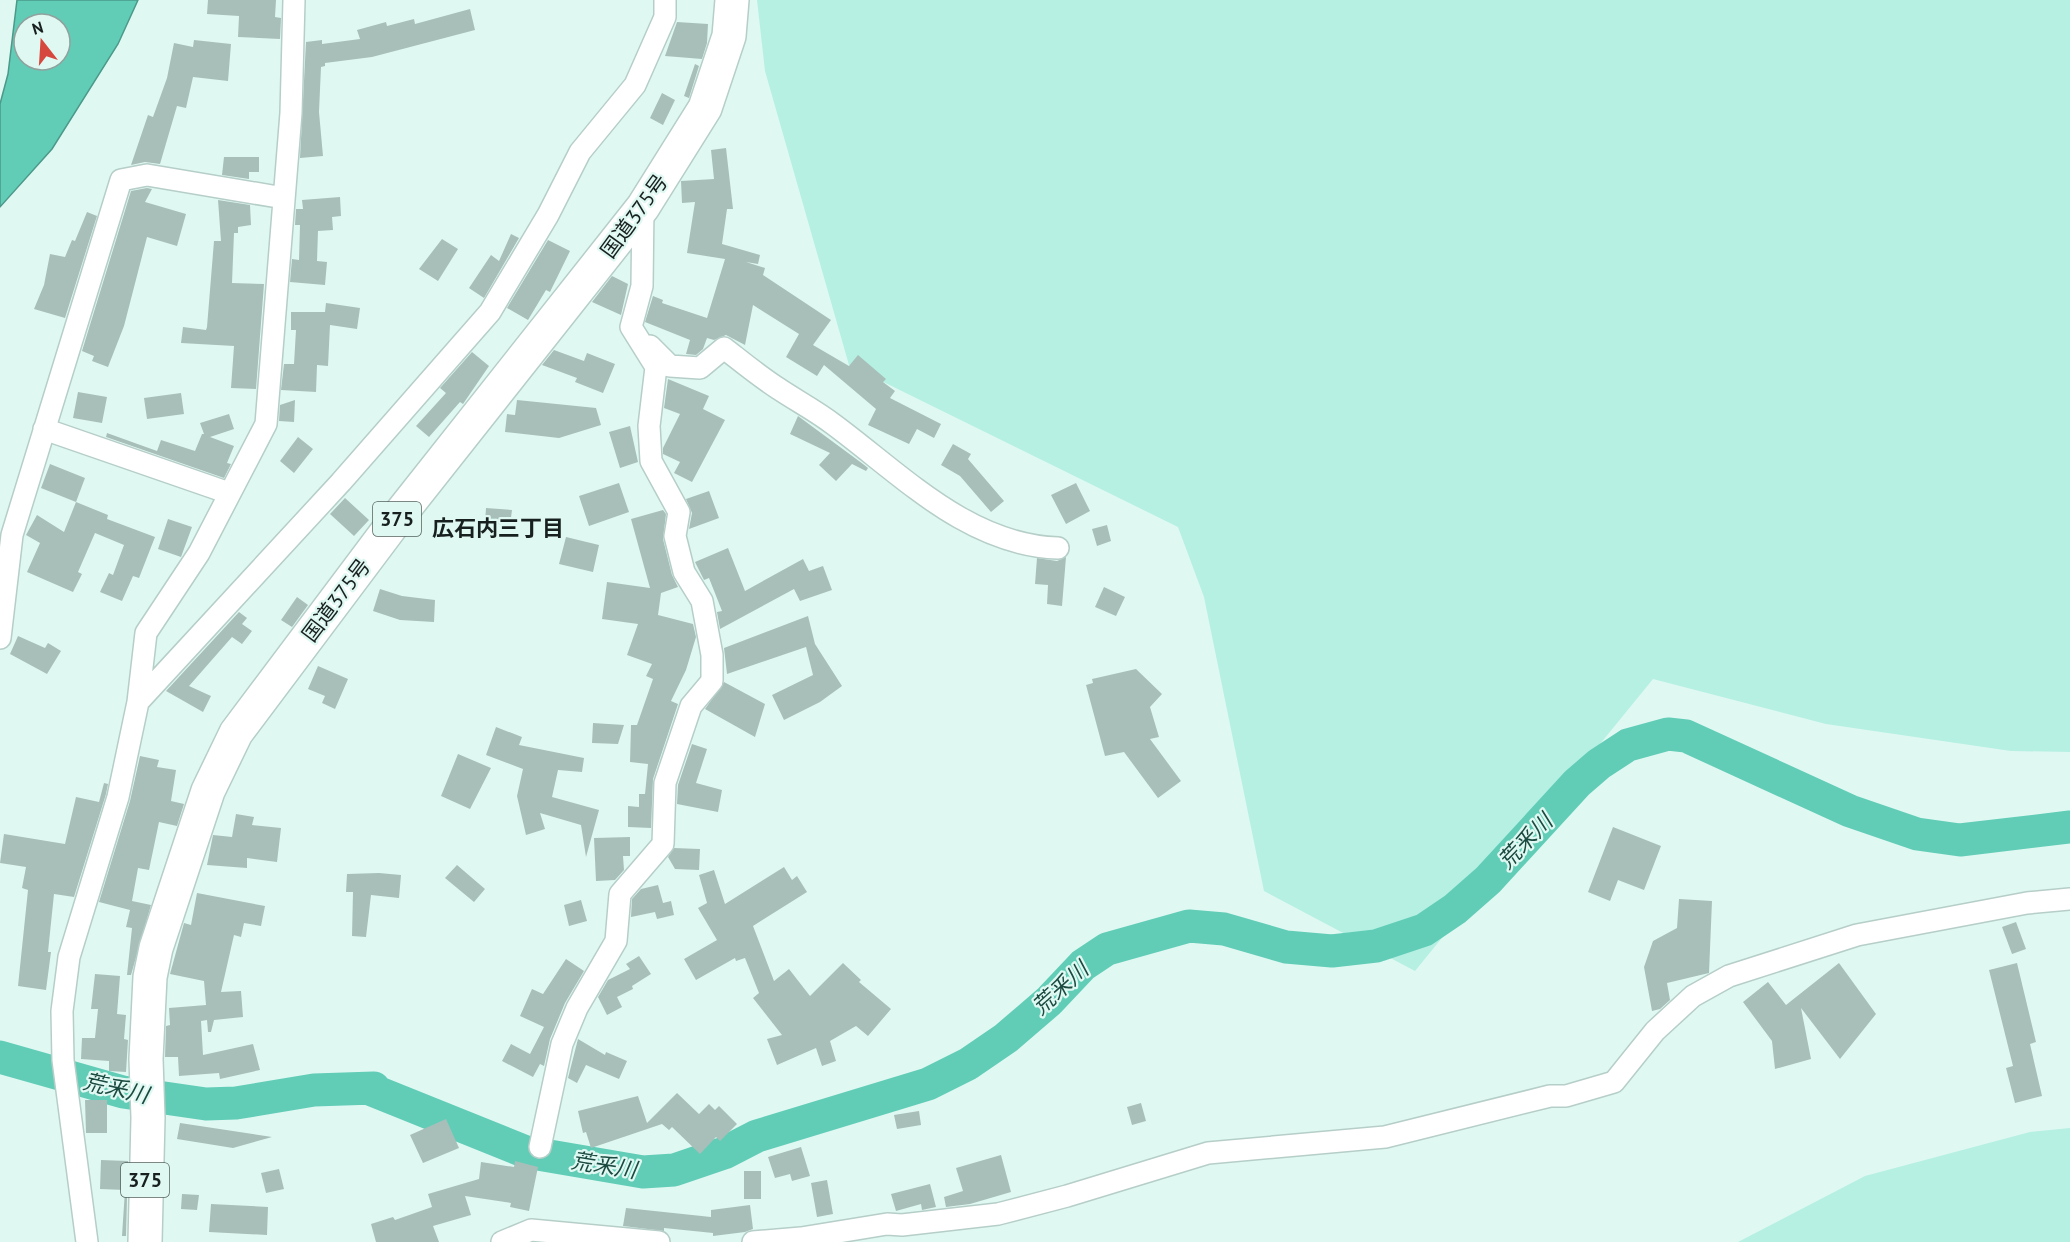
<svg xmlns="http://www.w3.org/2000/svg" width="2070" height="1242" viewBox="0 0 2070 1242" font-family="'PT Sans','Noto Sans JP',sans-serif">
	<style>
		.green { fill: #b5f0e2 }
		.water { fill: #61cdb7; stroke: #4b9989; stroke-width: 1.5; fill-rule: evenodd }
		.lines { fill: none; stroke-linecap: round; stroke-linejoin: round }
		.river { stroke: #61cdb7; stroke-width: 33 }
		.building { fill: #a8bfb9 }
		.street-casing { stroke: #b6cec8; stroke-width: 24 }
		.highway-casing { stroke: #b6cec8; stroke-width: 36 }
		.street { stroke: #fff; stroke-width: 21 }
		.highway { stroke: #fff; stroke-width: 33 }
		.labels { text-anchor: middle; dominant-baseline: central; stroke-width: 4.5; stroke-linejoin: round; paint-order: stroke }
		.shield { fill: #e0f8f2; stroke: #53615e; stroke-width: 1.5 }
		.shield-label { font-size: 20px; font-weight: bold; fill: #17201e }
		.street-label { font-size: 21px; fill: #17201e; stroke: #e0f8f2 }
		.neighbourhood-label { font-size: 22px; font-weight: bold; fill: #17201e; stroke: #e0f8f2 }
		.water-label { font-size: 22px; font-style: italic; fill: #1a4a40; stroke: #e0f8f2 }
	</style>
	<rect width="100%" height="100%" fill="#e0f8f2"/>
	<path class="green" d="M757 0H2070V752L2011 751 1826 724 1653 679 1415 971 1264 891 1204 597 1178 527 849 365 765 71Z
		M2070 1128V1242H1738L1865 1176 2030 1132Z"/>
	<path class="water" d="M17 0H138L118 44 52 149 0 207V104L8 74ZM24 24H60V60H24Z"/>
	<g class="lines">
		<path class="river" d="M0 1057 123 1092 206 1104 236 1103 314 1090 374 1088 372 1090 526 1152 643 1172 674 1170 724 1153 757 1136 928 1084 968 1064 1006 1038 1049 1001 1083 965 1107 949 1189 926 1224 929 1286 947 1332 951 1376 946 1424 930 1455 909 1488 880 1577 783 1599 764 1628 745 1668 734 1686 736 1850 811 1917 834 1960 840 2070 827"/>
	</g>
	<path class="building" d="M208 0H276L275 17 281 18 280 39 238 37 239 16 207 14Z
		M470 9 475 30 372 57 325 63V66L321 67 319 112 323 156 300 158 306 42 322 40V44L360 39 357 30 386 22 387 26 414 19 415 24Z
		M677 22 708 24 707 43 702 59 665 56Z
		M194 40 231 44 228 81 193 77 186 108 177 106 160 164 145 162 131 165 148 115 153 117 167 78 174 43 193 47Z
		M695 64 699 66 689 98 684 96Z
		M662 93 675 100 663 125 650 118Z
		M726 148 733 209H727L722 244 760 255 758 264 746 262 765 268 763 275 831 320 813 345 849 366 858 355 886 379 883 382 895 391 890 398 941 424 934 438 917 429 909 444 868 425 876 409 824 365 817 376 786 357 799 334 753 305 745 345 726 335 714 340 707 338 703 349 696 355 686 354 690 340 645 322 653 296 663 300 662 303 707 318 725 259 687 253 695 202 682 203 681 181 714 179 711 150Z
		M224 157H259V172H249V179L222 175Z
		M147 188 152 189 145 202 186 214 177 246 147 237 124 326 108 367 92 361 94 356 82 351 131 191Z
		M340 197 341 216 332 217 333 230 318 231 317 261 327 262 325 285 290 282 292 259 299 260 300 225H295L296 209H303L302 200Z
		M218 200 250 205 251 225 238 227V233H234L232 283 264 284 256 389 231 388 234 346 181 343 183 327 206 330 207 327 214 241H221Z
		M87 212 97 216 65 318 34 309 44 285 50 254 65 257 72 240 75 241Z
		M511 234 519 238 484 298 469 288 491 255 499 261Z
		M442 239 458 249 438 281 419 269Z
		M548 240 570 251 550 292 546 290 528 320 507 308Z
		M612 276 628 284 621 315 592 302Z
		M326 303 360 308 357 329 330 325 328 366 317 365 316 392 281 390 284 364H294L296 330H291V312H325Z
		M554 350 584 361 587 353 615 364 603 393 575 382 577 378 542 365Z
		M472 352 489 366 463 404 460 402 429 437 416 426 446 393 440 388Z
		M668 379 709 396 703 409 725 420 692 482 674 473 680 462 663 454V448L680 414 664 408Z
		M78 392 107 397 102 423 73 418Z
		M181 393 184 414 147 419 144 398Z
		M295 400 294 422 279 421 280 405Z
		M517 400 596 408 601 425 559 438 505 432 507 414 515 415Z
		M229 414 234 429 210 437 234 446 227 463 231 464 224 478 106 437 107 433 157 451 161 440 195 451 202 434H204L200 423Z
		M798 416 863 464 868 468 866 471 852 464 836 481 819 465 830 453 790 434Z
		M630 426 638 462 620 468 609 432Z
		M298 437 313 449 294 473 280 461Z
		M953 444 971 454 968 459 1004 501 991 512 960 476 941 465Z
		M50 464 85 478 76 502 41 488Z
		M619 483 629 512 589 526 579 496Z
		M1076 483 1090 511 1066 524 1051 495Z
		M709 491 719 518 689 529 692 513 686 499Z
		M345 498 369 520 354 536 330 514Z
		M76 502 108 515 107 519 155 537 139 578 133 576 122 601 100 592 109 573 113 575 124 545 95 533 78 572 82 574 73 592 27 572 40 543 26 535 37 515 64 532Z
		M486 508 512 510 510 525 485 523Z
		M663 510 666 514 663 539 672 575 678 587 661 593 658 615 693 624 696 637 686 670 671 701 678 704 653 779 651 828 628 827V806L639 807V794H645L648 764 630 762 631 725H637L653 679 646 676 652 664 627 655 638 624 602 619 607 582 650 588 631 519Z
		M168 519 192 527 181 557 158 549Z
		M1107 525 1111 541 1097 546 1092 529Z
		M566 537 599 545 593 572 559 564Z
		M728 548 745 591 803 559 809 571 823 566 832 590 800 601 794 589 720 629 717 612 722 611 709 578 704 580 695 562Z
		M1066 557 1062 606 1047 604 1048 585 1035 584 1037 558 1057 561Z
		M1104 587 1125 597 1116 616 1095 607Z
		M380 589 402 596 435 600 434 622 400 620 373 611Z
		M297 597 308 605 292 627 281 620Z
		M239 612 247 618 242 624 252 631 242 644 232 637 189 686 211 696 203 712 166 691Z
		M808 616 815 644 842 686 820 702 784 720 772 695 813 675 806 647 727 674 724 648Z
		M18 636 45 648 48 643 61 651 47 674 10 654Z
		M318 666 348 679 335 709 322 703 325 696 308 689Z
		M1136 669 1162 694 1150 707 1159 737 1150 739 1181 781 1158 798 1124 752 1105 756 1086 685 1093 683 1092 679Z
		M724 682 765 704 755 737 705 709Z
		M593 723 624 725 618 744 592 743Z
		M496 727 522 737 519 745 584 758 582 772 558 770 552 797 599 810 586 857 581 825 540 813 545 829 526 835 517 796 523 769 486 755Z
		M692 744 707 749 696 783 722 790 718 812 677 804 678 785Z
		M458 754 491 768 470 809 441 796Z
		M140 756 159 760 157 767 176 770 171 801 184 804 177 826 159 822 149 870 138 868 132 901 151 905 131 975H127L132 928 126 927 130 910 99 902 130 801Z
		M104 783 108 784 106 794 74 897 54 894 48 952H51L46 990 18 986 28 890 22 888 26 867 0 863 4 834 65 844 76 797 99 802Z
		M236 814 254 817 252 825 281 828 277 862 247 858V868L207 865 213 835 232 837Z
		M1613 827 1661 846 1644 890 1618 880 1610 901 1588 892Z
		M630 837V856H623L624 870 615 880 596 881 594 838Z
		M674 848 700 849 699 870 675 869 668 857Z
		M457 865 485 889 474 902 445 878Z
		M784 867 792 880 797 876 807 892 753 926 774 981 789 969 810 996 843 963 861 980 859 982 891 1009 868 1036 856 1026 830 1041 836 1061 822 1066 816 1048 777 1065 767 1039 782 1035 753 998 759 993 745 958 736 961 735 958 696 980 684 959 717 940 698 908 707 903 699 875 714 870 725 904Z
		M379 873 401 875 399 898 371 895 366 937 352 936 353 892H346L347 874Z
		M658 885 663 903 671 901 674 915 657 919 655 912 631 917 632 899 641 889Z
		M197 893 265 906 261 926 244 923 241 937 234 935 221 992 241 991 243 1017 214 1020 211 1032H208L207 1020 201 1021 203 1055 253 1044 260 1070 220 1079 219 1073 179 1076 178 1057H165L166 1026 170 1025 169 1008 206 1005 204 981 170 974 184 923 191 925Z
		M1679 899 1712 901 1709 973 1667 983 1670 1000 1660 1009 1652 1011 1644 967 1653 941 1677 928Z
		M581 900 587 921 569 926 564 905Z
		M2016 922 2026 949 2012 954 2002 927Z
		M639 956 651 974 632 986 633 989 617 997 622 1007 607 1015 598 997 608 980 630 969 626 964Z
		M566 959 584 971 565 1003 550 1039 544 1066 540 1064 533 1077 502 1061 511 1044 530 1054 544 1027 520 1016 532 989 543 994Z
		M1839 963 1876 1014 1840 1059 1801 1008 1811 1059 1775 1069 1772 1041 1743 1002 1768 982 1786 1005Z
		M2017 963 2036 1042 2030 1044 2042 1096 2015 1103 2006 1068 2013 1066 1989 970Z
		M95 974 120 976 117 1014 126 1015 124 1039 128 1040 126 1072 109 1071V1061L81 1059 82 1038H95L98 1009H91Z
		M578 1039 605 1055 606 1052 627 1061 619 1079 586 1065 577 1083 568 1078Z
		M677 1093 699 1114 709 1104 715 1110 719 1106 737 1124 720 1141 716 1137 700 1154 672 1127 669 1130 662 1124 591 1148 586 1132 583 1133 578 1111 638 1096 647 1123Z
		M85 1100H107V1133H86Z
		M1141 1103 1146 1121 1132 1125 1127 1107Z
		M919 1111 921 1125 897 1129 894 1115Z
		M446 1119 459 1148 423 1163 410 1135Z
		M180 1123 272 1137 233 1148 177 1139Z
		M801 1147 810 1176 792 1181 790 1174 775 1178 768 1157Z
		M1001 1155 1011 1192 970 1204 946 1207 944 1197 963 1191 956 1168Z
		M101 1160 128 1161 126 1236H122L125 1190 100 1189Z
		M515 1161 538 1167 529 1211 510 1207 511 1203 465 1196 471 1215 433 1226 439 1242H376L371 1224 393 1217 395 1220 432 1207 428 1194 479 1179 481 1162 514 1167Z
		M279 1169 284 1189 266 1193 261 1173Z
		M744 1171H761V1199H744Z
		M827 1180 833 1214 817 1217 811 1183Z
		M930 1184 936 1207 922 1210 921 1204 896 1211 891 1194Z
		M182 1194 199 1195 197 1210 181 1209Z
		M211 1204 268 1207 267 1235 209 1232Z
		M750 1205 753 1229 745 1232 713 1236V1233L664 1228V1231L623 1226 626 1208 711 1217V1210Z"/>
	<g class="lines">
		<g class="street-casing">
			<path id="street" d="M650 346 670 366 700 368 724 348C742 362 760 377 779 389 797 401 816 411 833 424 902 475 968 545 1058 548
				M44 429 229 493
				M0 638 12 535 121 180 147 175 284 198
				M138 702 341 482 490 312 548 215 580 152 635 85 665 17V0
				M540 1147 562 1044 577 1008 616 941 620 894 663 844 665 783 691 706 712 681V655L702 601 684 572 675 536 679 512 651 461 649 426 656 367 631 327 642 286 643 207
				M87 1242 63 1060 62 1011 69 957 118 797 138 702 146 633 199 553 266 424 291 113 294 0
				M502 1242 531 1230 659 1242
				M753 1242 801 1238 887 1224 902 1225 998 1214 1067 1196 1208 1153 1385 1137 1550 1096H1566L1614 1082 1655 1031 1693 996 1729 976 1857 935 2027 903 2070 899"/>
		</g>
		<g class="highway-casing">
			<path id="highway" d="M145 1242 148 1118 146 1059 150 977 156 948 208 791 236 733 401 513 643 207 705 108 729 36 732 0"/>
		</g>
		<use href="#street" class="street"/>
		<use href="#highway" class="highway"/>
	</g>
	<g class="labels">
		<g class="shield">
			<rect x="373" y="502" width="48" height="34" rx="4.5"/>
			<rect x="121" y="1163" width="48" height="34" rx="4.5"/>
		</g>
		<g class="shield-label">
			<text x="397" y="519">375</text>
			<text x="145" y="1180">375</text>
		</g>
		<g class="street-label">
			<text transform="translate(634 216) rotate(-54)">国道375号</text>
			<text transform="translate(336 600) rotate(-53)">国道375号</text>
		</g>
		<g class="neighbourhood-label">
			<text x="498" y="528">広石内三丁目</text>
		</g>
		<g class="water-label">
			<text transform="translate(1525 841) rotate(-46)">荒釆川</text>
			<text transform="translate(1060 988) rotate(-42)">荒釆川</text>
			<text transform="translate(116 1088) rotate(13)">荒釆川</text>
			<text transform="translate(604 1165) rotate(9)">荒釆川</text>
		</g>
	</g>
	<g transform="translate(42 42) rotate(343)"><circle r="28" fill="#e0f8f2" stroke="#90a29d" stroke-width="1.5"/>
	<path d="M0-4.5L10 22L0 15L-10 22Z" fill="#d6483d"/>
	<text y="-9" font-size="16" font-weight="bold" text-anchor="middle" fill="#17201e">N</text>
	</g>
</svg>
